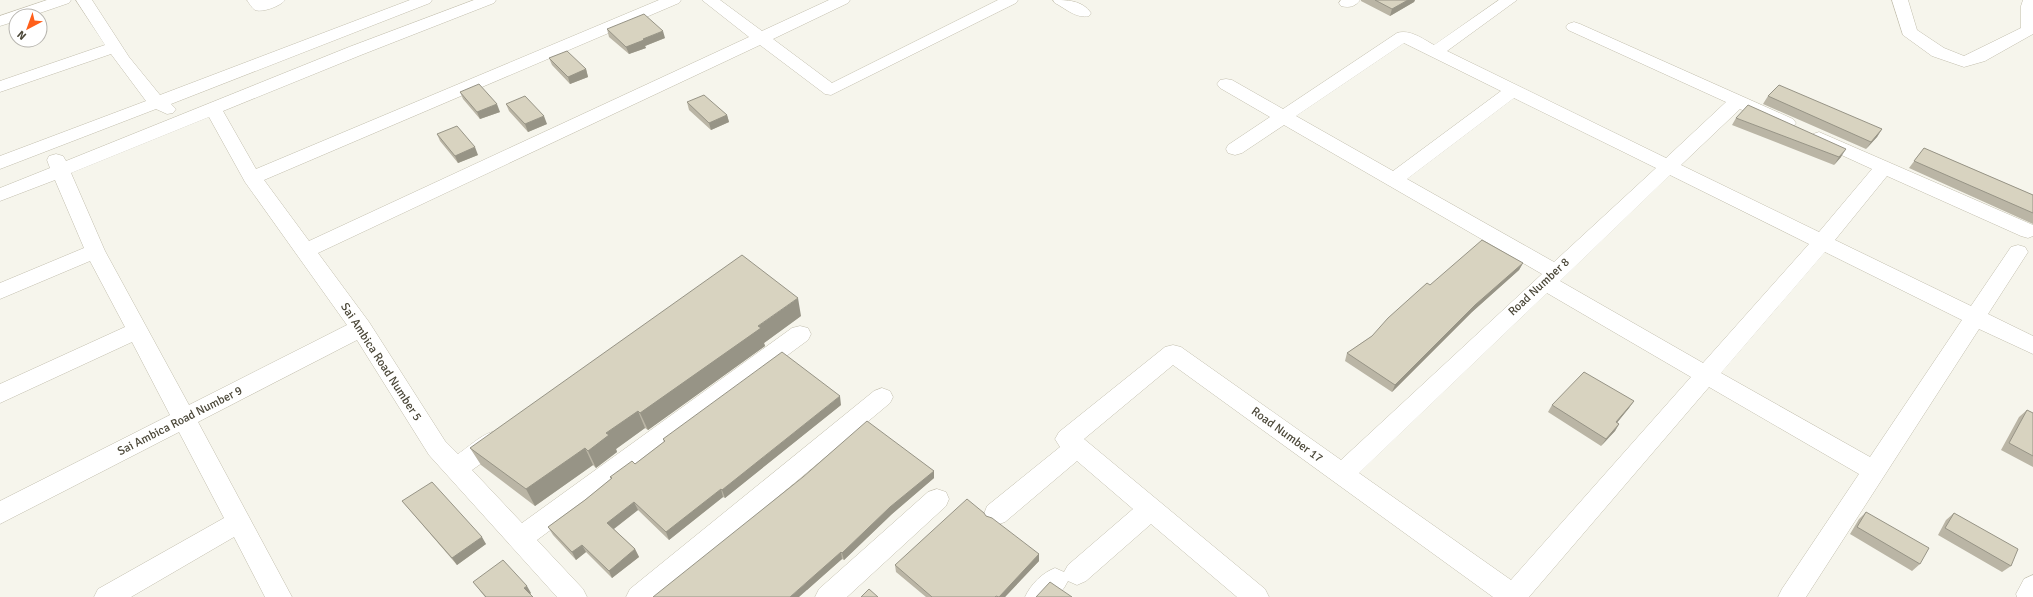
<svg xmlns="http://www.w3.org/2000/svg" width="2033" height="597" viewBox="0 0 2033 597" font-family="Signika,sans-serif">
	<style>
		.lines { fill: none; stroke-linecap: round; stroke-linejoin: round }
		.minor-casing { stroke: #c2bead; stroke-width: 1 }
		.minor { fill: #fff; fill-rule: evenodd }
		.wall { fill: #bab5a5 }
		.shaded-wall { fill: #979486 }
		.building { fill: #d8d3c0; stroke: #979486 }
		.labels { text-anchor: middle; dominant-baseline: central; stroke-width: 3; stroke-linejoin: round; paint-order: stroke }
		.street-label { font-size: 12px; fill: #4b4738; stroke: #fff }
	</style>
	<rect width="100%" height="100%" fill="#f6f5ec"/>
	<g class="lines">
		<g class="minor-casing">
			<path id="minor" d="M47 0H71L69 3 31 16H16V21L0 26V16Z
				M76 0H92L129 57 160 95 410 0H432L430 3 171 104 176 109 173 113 167 114 156 109 0 169V156L146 101 111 54 0 92V81L105 45Z
				M247 0H285C281 6 262 13 255 10 252 8 249 3 247 0Z
				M474 0H496L494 3 361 55 223 111 256 169 659 0H681L679 3 264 180 309 241 749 37 702 0H720L762 31 829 0H850L848 3 773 39 832 83 998 0H1018L1016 3 831 95 825 94 760 45 318 253 369 322 445 441 458 454C472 445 489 426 506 432L510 439 506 446 472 470 522 523 792 328 800 326 808 328 811 334 808 340 537 540 583 589 587 597H557L429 455 357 340 198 422 292 597H265L234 537 131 597H94L98 589 224 518 179 432 0 524V501L170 415 132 342 0 403V384L125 327 90 261 0 299V283L84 248 55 180 0 201V188L50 168 47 160 49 156 56 154 63 156 66 161 349 47ZM209 117 245 182 347 325 189 405 105 251 71 173Z
				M1053 0C1067 0 1082 0 1091 13L1089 16C1077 19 1066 9 1055 3Z
				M1341 0H1360C1355 7 1349 8 1341 6L1339 3Z
				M1499 0H1517L1447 51 1666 158 1726 102 1568 30 1566 27 1568 24 1574 22 1580 24 1793 119 1796 123 1793 127 1787 129 1740 109 1681 165 1819 232 1872 169 1813 142 1810 138 1813 134 1819 132 2033 225V236L2028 238 2021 236 1887 176 1835 240 1971 306 2011 247 2018 245 2025 247 2028 252 1988 314 2033 336V354L1979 329 1806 597H1778L1782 589 1859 474 1709 387 1529 597H1493L1173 365 1084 439 1265 589 1269 597H1237L1151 524 1086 581 1077 585 1068 581 1064 588 1056 597H1025C1031 584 1042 573 1055 568L1064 572 1068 565 1133 509 1077 461 1005 522 996 525 987 522 984 514 987 506 1060 447 1055 439 1059 432 1165 347 1173 345 1181 347 1341 460 1542 274 1284 125 1242 153 1235 155 1228 153 1226 149 1228 145 1270 117 1220 88 1217 84 1220 80 1226 79 1232 80 1283 109 1397 33C1410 29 1423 39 1434 45ZM1404 43 1501 91 1393 171 1296 116ZM1514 98 1656 168 1554 262 1407 179ZM1670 175 1809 244 1703 363 1560 281ZM1825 252 1962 320 1870 457 1721 373ZM1547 293 1691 377 1511 580 1359 473Z
				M1892 0H1908L1917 30 1944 48 1964 56 2021 28V6L2023 0H2033V34L1985 61 1964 67 1932 56 1903 35Z
				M882 388 890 391 893 397 890 403 658 597H626L630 589 874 391Z
				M937 489 946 492 949 499 946 506 847 597H815L819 589 928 492Z
				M2033 575V597H2017L2016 594 2024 579Z"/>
		</g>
		<use href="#minor" class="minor"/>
	</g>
	<path class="wall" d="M1361 0H1415L1414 2 1390 16 1361 1Z
		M607 29 665 38 645 46 646 48 629 54 609 37Z
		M549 58 586 69 588 77 570 84 552 65Z
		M460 92 500 112 480 119 463 99Z
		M1768 96 1882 129 1877 137 1866 149 1763 104Z
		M687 102 727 115 729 122 711 130 689 110Z
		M506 104 547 124 528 132 509 111Z
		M1736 118 1841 157 1834 165 1732 125Z
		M437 134 478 155 458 163 440 141Z
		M1924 148 2033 195V224L1909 168Z
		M1523 263 1519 270 1472 312 1392 392 1345 361 1347 353 1372 336 1430 285Z
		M801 316 764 343 765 346 648 430 645 428 616 449 617 452 596 468 593 465 535 506 481 465 470 448Z
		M1634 401 1629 408 1617 422 1619 424 1615 431 1601 446 1548 412 1552 405Z
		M841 405 725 498 723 497 669 540 638 510 614 529 635 549 639 557 612 578 586 552 576 560 553 535 548 527 585 500 611 479 610 477 635 464 664 442 663 439Z
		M2027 410 2033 413V467L2001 450 2019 417Z
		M934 471V478L892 514 844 560 842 559 807 590 803 477Z
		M402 501 486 544 457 565 408 508Z
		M1866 512 1920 564 1912 571 1850 534 1859 519Z
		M1954 513 2011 566 2002 572 1938 535 1946 520Z
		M986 516 1039 561 1005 597H926L896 572 895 565Z
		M473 582 531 593 530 594 533 597H485Z"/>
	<path class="shaded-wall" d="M1408 0H1415L1414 2 1390 16 1392 9Z
		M663 31 665 38 645 46 646 48 629 54 626 47 643 39Z
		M586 69 588 77 570 84 568 77Z
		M497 104 500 112 480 119 477 112Z
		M727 115 729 122 711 130 709 123Z
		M544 116 547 124 528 132 525 124Z
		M1882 129 1877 137 1866 149 1871 142Z
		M475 147 478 155 458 163 455 156Z
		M1846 149 1841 157 1834 165 1839 157Z
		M1523 263 1519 270 1472 312 1392 392 1395 385 1475 305Z
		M798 298 801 316 764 343 765 346 648 430 640 413 758 326Z
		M840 396 841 405 725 498 722 490Z
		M1634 401 1629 408 1612 429 1616 422Z
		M638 411 645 428 616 449 617 452 596 468 588 451 606 433Z
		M1619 424 1615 431 1601 446 1606 439Z
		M585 448 593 465 535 506 526 489Z
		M934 471V478L892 514 844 560 842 553 890 507Z
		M721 489 723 497 669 540 666 532Z
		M634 502 638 510 611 531 607 523Z
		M482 537 486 544 457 565 452 558Z
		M582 545 586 552 576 560 572 552Z
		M635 549 639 557 612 578 609 571Z
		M841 552 842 559 799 597H790Z
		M1039 554V561L1005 597H999Z
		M527 586 531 593 529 595 524 588Z"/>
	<path class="building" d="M1375 0H1408L1392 9Z
		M644 14 663 31 643 39 644 40 626 47 607 29Z
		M567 51 586 69 568 77 549 58Z
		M479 84 497 104 477 112 460 92Z
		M1779 85 1882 129 1871 142 1768 96Z
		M704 95 727 115 709 123 687 102Z
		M525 96 544 116 525 124 506 104Z
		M1748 105 1846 149 1839 157 1736 118Z
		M457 126 475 147 455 156 437 134Z
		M1924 148 2033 195V213L1914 161Z
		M1482 240 1523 263 1475 305 1395 385 1347 353 1372 336 1388 318 1427 283 1430 285Z
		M742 255 798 298 758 326 761 328 640 413 638 411 606 433 609 435 588 451 585 448 526 489 470 448Z
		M782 352 840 396 722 490 721 489 666 532 634 502 607 523 635 549 609 571 582 545 572 552 548 527 585 500 612 478 610 477 632 461 635 464 665 441 663 439Z
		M1584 372 1634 401 1616 422 1619 424 1606 439 1552 405Z
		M2027 410 2033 413V456L2009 443Z
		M867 421 934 471 890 507 842 553 841 552 790 597H653L803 477Z
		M432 482 482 537 452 558 402 501Z
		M967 499 984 513 986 516 992 518 1039 554 999 597 996 596 995 597H932L895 565Z
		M1866 512 1929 548 1920 564 1857 527Z
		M1954 513 2018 549 2011 566 1945 528Z
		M503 560 527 586 524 588 533 597H486L473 582Z
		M1050 582 1072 597H1036Z
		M869 589 878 597H861Z"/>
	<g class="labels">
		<g class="street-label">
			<text transform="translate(1539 287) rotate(-43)">Road Number 8</text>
			<text transform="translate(381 362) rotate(57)">Sai Ambica Road Number 5</text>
			<text transform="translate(180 421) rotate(-27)">Sai Ambica Road Number 9</text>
			<text transform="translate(1287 435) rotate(36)">Road Number 17</text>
		</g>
	</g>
	<g transform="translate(28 28) rotate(221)"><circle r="19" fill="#ffffff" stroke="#b7b5af"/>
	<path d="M0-3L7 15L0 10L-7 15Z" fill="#ff5f1a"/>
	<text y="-6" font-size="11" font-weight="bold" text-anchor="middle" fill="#4b4738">N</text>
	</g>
</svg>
